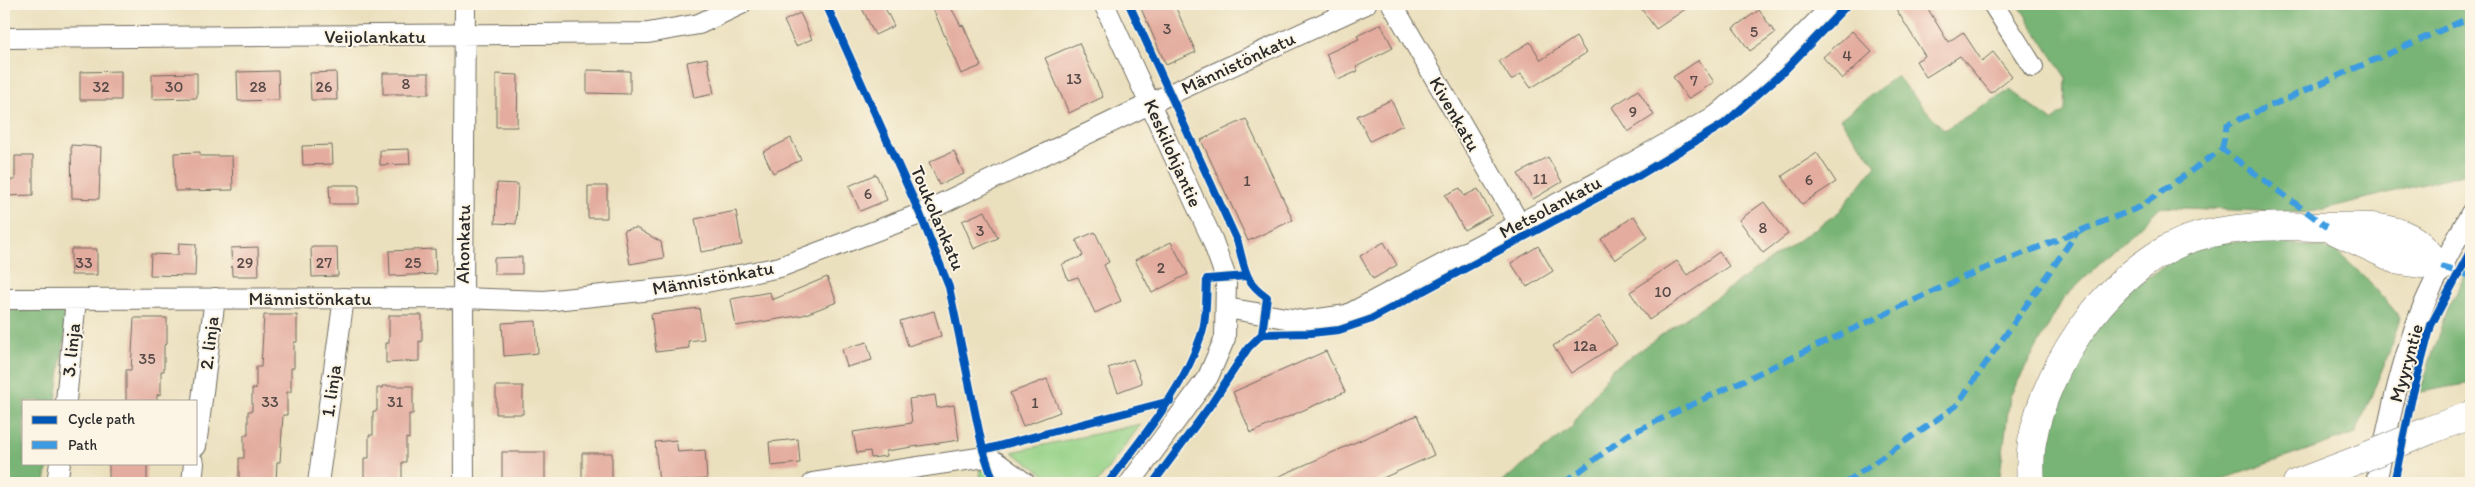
<svg xmlns="http://www.w3.org/2000/svg" width="2475" height="487" viewBox="0 0 2475 487" font-family="Itim,sans-serif">
	<style>
		.green { fill: #96d287; stroke: #607e59 }
		.forest { fill: #78b474; stroke: #527050 }
		.building { fill: #e3ac9f }
		.lines { fill: none; stroke-linecap: round; stroke-linejoin: round }
		.minor-casing { stroke: #6e6a5e; stroke-width: 22 }
		.highway-casing { stroke: #6e6a5e; stroke-width: 29 }
		.minor { stroke: #fff; stroke-width: 20 }
		.highway { stroke: #fff; stroke-width: 28 }
		.highway-bridge-casing { stroke: #6e6a5e; stroke-width: 29; stroke-linecap: butt }
		.highway-bridge { stroke: #fff; stroke-width: 28 }
		.quiet { stroke: #3d9ce1; stroke-width: 6; stroke-dasharray: 12 6; stroke-linecap: butt }
		.cycleway-casing { stroke: #fcf5e5; stroke-width: 11 }
		.cycleway { stroke: #0057b8; stroke-width: 8 }
		.labels { text-anchor: middle; dominant-baseline: central; stroke-width: 4; stroke-linejoin: round; paint-order: stroke }
		.number-label { font-size: 16px; fill: #594b48 }
		.street-label { font-size: 19px; fill: #2b2b2b; stroke: #fcf5e5 }
	</style>
	<rect width="100%" height="100%" fill="#fcf5e5"/>
	<filter id="ink" filterUnits="userSpaceOnUse"><feTurbulence type="fractalNoise" baseFrequency=".02" numOctaves="2"/><feDisplacementMap in="SourceGraphic" scale="10" xChannelSelector="R" yChannelSelector="G"/><feConvolveMatrix kernelMatrix="1 2 1 2 8 2 1 2 1" color-interpolation-filters="sRGB"/></filter>
	<filter id="wash" filterUnits="userSpaceOnUse"><feTurbulence type="fractalNoise" baseFrequency=".0096" numOctaves="4" result="noise"/><feDisplacementMap in="SourceGraphic" scale="20" xChannelSelector="R" yChannelSelector="G"/><feGaussianBlur stdDeviation="1.12" result="paint"/><feColorMatrix in="noise" values="0 0 0 0 0 0 0 0 0 0 0 0 0 0 0 0 0 1.4 0 .05"/><feComposite in="paint" operator="in"/></filter>
	<g filter="url(#wash)">
		<rect width="100%" height="100%" fill="#ebe0be"/>
		<path class="green" d="M1141 424 1097 483H1057L1012 452Z
			M979 468 1002 481 1004 483H982Z"/>
		<path class="forest" d="M2018 4H2471V164L2463 174 2308 213 2160 207 2063 299 2010 396 1999 483H1501L1571 428 1611 370 1839 212 1876 165 1840 119 1896 76 1944 130 2010 90 2052 121 2065 111 2066 78Z
			M2268 239 2336 251 2368 280 2400 317 2390 350 2356 433 2212 483H2043L2037 466 2047 419 2076 355 2124 292 2199 244Z
			M2471 265V383L2420 392 2447 308Z
			M4 310 68 311 56 401H24V463H48L45 483H4Z"/>
		<g id="blocks">
			<path class="building" d="M860 4H883L894 26 875 35Z
				M931 4H949L961 26 963 25 981 66 961 74Z
				M1139 4H1174L1196 52 1166 65Z
				M1638 4H1693L1656 29Z
				M1893 4H1925L1948 42 1963 32 1982 61 1993 52 2012 76 1991 93 1960 56 1926 77 1916 61 1925 56Z
				M1759 10 1775 33 1750 51 1733 28Z
				M800 13 812 39 796 46 784 21Z
				M1381 24 1393 48 1356 67 1358 71 1338 80 1326 54 1359 39 1357 36Z
				M1852 31 1872 52 1842 79 1823 57Z
				M1576 37 1586 53 1531 88 1521 74 1511 80 1499 61 1530 42 1541 60Z
				M1079 43 1103 97 1069 113 1045 58Z
				M707 58 714 94 694 98 687 62Z
				M1699 60 1714 82 1688 99 1673 77Z
				M587 70 630 71V94L587 93Z
				M121 71V100H80V72Z
				M278 71 279 100 238 101 237 72Z
				M336 72 337 100H311L310 73Z
				M197 73V98L152 99V74Z
				M383 73H429V94H383Z
				M496 74 518 75 517 127H496Z
				M1638 90 1654 115 1628 132 1612 107Z
				M1391 100 1403 125 1370 141 1357 116Z
				M1246 119 1293 220 1248 241 1201 140Z
				M791 138 801 160 773 173 763 152Z
				M71 145 101 147 99 199 72 198Z
				M332 145 333 164 303 165 302 146Z
				M409 149 410 164 380 165V150Z
				M954 151 964 174 939 185 929 162Z
				M200 152V156H232L233 190 175 191 174 153Z
				M1817 153 1836 182 1802 204 1782 176Z
				M15 156H33V195L4 196V180H15Z
				M1548 157 1562 182 1533 199 1518 174Z
				M876 174 887 200 860 211 849 186Z
				M497 183 518 184 516 224 495 223Z
				M329 185H359V204H330Z
				M588 186H607V218H588Z
				M1460 188 1464 196 1478 189 1492 215 1464 230 1445 195Z
				M1764 202 1788 234 1763 253 1739 220Z
				M736 211 742 245 701 252 695 219Z
				M985 211 998 238 974 249 962 221Z
				M1634 216 1648 237 1615 260 1601 239Z
				M636 228 661 242 664 258 630 264 624 230Z
				M1095 232 1109 262 1104 265 1121 301 1095 313 1078 277 1068 280 1062 264 1083 256 1076 240Z
				M1171 242 1188 274 1152 293 1135 260Z
				M1384 242 1397 265 1373 279 1360 256Z
				M179 243 196 244 195 276 150 275 151 254 178 255Z
				M1538 246 1553 271 1527 287 1511 263Z
				M258 247 259 276H232L231 248Z
				M311 247H337L338 276 312 277Z
				M71 249H97V275H71Z
				M435 249 436 274 390 276 389 251Z
				M1719 252 1729 266 1649 320 1630 292 1677 261 1687 275Z
				M522 257V274H494V258Z
				M827 277 837 302 803 315 736 326 731 299 770 292 772 300Z
				M699 308 704 339 688 341 689 348 656 352 651 314Z
				M934 311 941 336 908 346 900 321Z
				M264 315H297V342H294V368H291V392H287V415H283L280 462H277L276 483H239V458H244V435H248V411H252V389H256V367H261Z
				M389 315H422V342L419 341V361L386 363V343H389Z
				M1599 316 1617 344 1571 373 1553 346Z
				M134 318H167V344L164 345V371H161V394L157 395V401H126V370H131Z
				M536 321 538 353 504 356 502 323Z
				M867 342 872 360 847 367 842 349Z
				M1326 351 1345 392 1251 433 1233 392Z
				M1133 359 1142 383 1118 392 1108 368Z
				M1047 379 1060 412 1023 426 1010 393Z
				M382 386H413V414H409V439L406 438V462H402V483H364V458H369V435H373V411H377V388H382Z
				M496 386H523V414H496Z
				M935 395 937 408 954 405 959 440 886 451 887 456 871 458 870 451 857 453 853 432 912 423 909 399Z
				M1417 415 1434 455 1372 483H1264Z
				M798 439 800 463 771 466 769 442Z
				M676 440 678 452 705 450 707 479 659 483 655 442Z
				M502 452H545V483H502Z
				M582 453H612V482H582Z
				M109 463H147V483H109Z"/>
		</g>
	</g>
	<g filter="url(#ink)">
		<use href="#blocks" fill-opacity="0" stroke="#6e6a5e" stroke-width="1"/>
		<g class="lines">
			<g class="minor-casing">
				<path id="minor" d="M1104 4 1212 239 1226 278 1225 338 1208 377 1130 483
					M1392 4 1519 223
					M1993 4 2033 67
					M4 38 648 33 699 24 741 4
					M4 299 463 298 544 301 682 287 780 267 920 214 1168 95 1366 4
					M1226 308 1304 321 1347 315 1598 182 1717 115 1770 69 1834 4
					M66 401 76 299
					M196 446 215 298
					M57 483 60 463
					M192 483 194 463
					M318 483 344 298
					M464 483 463 298 465 4
					M813 483 985 457 996 462 1025 483
					M2376 483C2388 427 2399 368 2420 314 2434 279 2453 246 2471 213"/>
			</g>
			<g class="highway-casing">
				<path id="highway" d="M2336 231 2400 261 2441 267
					M2430 430 2471 415
					M2031 483C2030 470 2030 455 2032 442 2046 361 2117 259 2199 236 2237 226 2276 225 2315 227 2348 228 2379 221 2411 238 2422 244 2432 258 2441 267
					M2297 483 2360 459"/>
			</g>
			<use href="#minor" class="minor"/>
			<use href="#highway" class="highway"/>
			<g class="highway-bridge-casing">
				<path id="highway-bridge" d="M2360 459 2430 430"/>
			</g>
			<use href="#highway-bridge" class="highway-bridge"/>
			<path class="quiet" d="M2222 149 2227 125 2471 17
				M2441 267 2471 276
				M1564 483 1627 435 1966 276 2140 207 2222 149 2327 227
				M1845 483 1956 406 2078 231"/>
			<g class="cycleway-casing">
				<path id="cycleway" d="M826 4 920 214 949 287 983 450 994 483
					M1129 4 1238 243C1245 269 1244 281 1267 297L1262 334 1248 348 1212 403 1153 483
					M1262 334 1311 333 1339 330 1369 320 1638 176 1724 124 1783 72 1848 4
					M983 450 1170 401
					M1108 483C1143 436 1183 391 1202 333 1207 317 1206 297 1207 279L1247 276
					M2394 483 2412 397 2431 325 2471 250"/>
			</g>
			<use href="#cycleway" class="cycleway"/>
		</g>
	</g>
	<g class="labels">
		<g class="number-label">
			<text x="1167" y="28">3</text>
			<text x="1754" y="31">5</text>
			<text x="1847" y="55">4</text>
			<text x="1074" y="78">13</text>
			<text x="1694" y="80">7</text>
			<text x="406" y="83">8</text>
			<text x="101" y="86">32</text>
			<text x="174" y="86">30</text>
			<text x="258" y="86">28</text>
			<text x="324" y="86">26</text>
			<text x="1633" y="111">9</text>
			<text x="1540" y="178">11</text>
			<text x="1809" y="179">6</text>
			<text x="1247" y="180">1</text>
			<text x="868" y="193">6</text>
			<text x="1763" y="227">8</text>
			<text x="980" y="230">3</text>
			<text x="84" y="262">33</text>
			<text x="245" y="262">29</text>
			<text x="324" y="262">27</text>
			<text x="413" y="262">25</text>
			<text x="1161" y="267">2</text>
			<text x="1663" y="291">10</text>
			<text x="1585" y="345">12a</text>
			<text x="147" y="358">35</text>
			<text x="270" y="401">33</text>
			<text x="395" y="401">31</text>
			<text x="1035" y="402">1</text>
		</g>
		<g class="street-label">
			<text x="375" y="36">Veijolankatu</text>
			<text transform="translate(1238 63) rotate(-25)">Männistönkatu</text>
			<text transform="translate(1455 114) rotate(60)">Kivenkatu</text>
			<text transform="translate(1173 153) rotate(66)">Keskilohjantie</text>
			<text transform="translate(1550 207) rotate(-28)">Metsolankatu</text>
			<text transform="translate(938 218) rotate(67)">Toukolankatu</text>
			<text transform="translate(463 244) rotate(-89)">Ahonkatu</text>
			<text transform="translate(713 278) rotate(-10)">Männistönkatu</text>
			<text x="310" y="298">Männistönkatu</text>
			<text transform="translate(209 343) rotate(-83)">2. linja</text>
			<text transform="translate(71 350) rotate(-84)">3. linja</text>
			<text transform="translate(2406 363) rotate(-74)">Myyryntie</text>
			<text transform="translate(331 391) rotate(-82)">1. linja</text>
		</g>
	</g>
	<rect width="2475" height="487" fill="none" stroke="#fcf5e5" stroke-width="20"/>
	<rect x="22" y="400" width="175" height="65" fill="#fcf5e5" stroke="#a8a49b"/>
	<rect x="32" y="416" width="25" height="8" fill="#0057b8" stroke="#a8a49b"/>
	<text x="68" y="424" font-size="15" fill="#2b2b2b">Cycle path</text>
	<rect x="32" y="441" width="25" height="8" fill="#3d9ce1" stroke="#a8a49b"/>
	<text x="68" y="450" font-size="15" fill="#2b2b2b">Path</text>
</svg>
